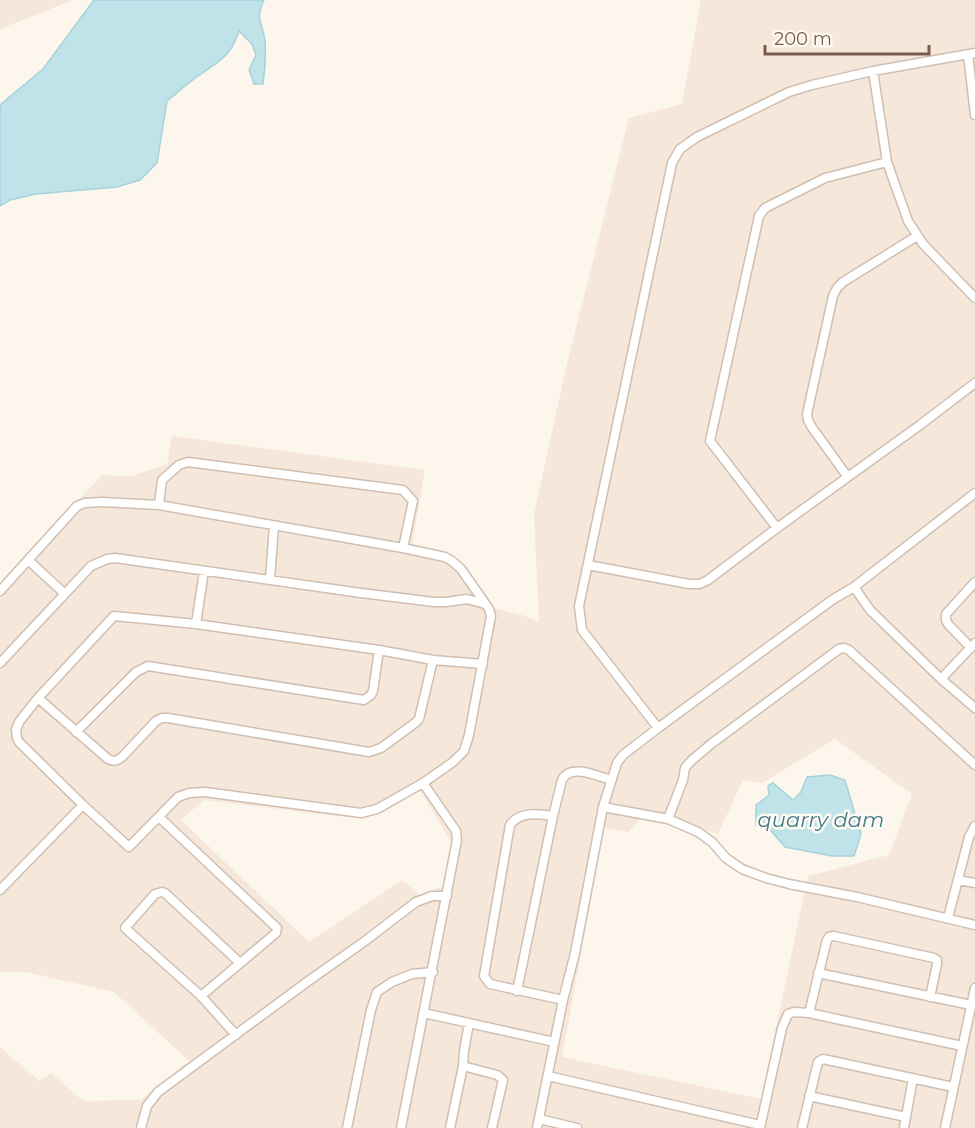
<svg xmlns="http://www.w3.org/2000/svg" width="975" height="1128" viewBox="0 0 975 1128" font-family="Montserrat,sans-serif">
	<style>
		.residential { fill: #f5e8da; fill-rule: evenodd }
		.water { fill: #bfe3e8; stroke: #a5d3da; stroke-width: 1.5 }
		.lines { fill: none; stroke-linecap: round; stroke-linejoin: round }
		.minor-casing { stroke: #d1beb0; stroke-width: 11 }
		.minor { stroke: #fff; stroke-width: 8 }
		.labels { text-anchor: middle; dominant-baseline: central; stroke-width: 5; stroke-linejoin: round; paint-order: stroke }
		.water-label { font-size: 21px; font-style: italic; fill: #437c86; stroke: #fffaf3 }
	</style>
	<rect width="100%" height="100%" fill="#fdf6ec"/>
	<path class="residential" d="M0 0H73L0 29Z
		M701 0H975V1128H0V1047L39 1081 51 1073 83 1101 141 1100 189 1061 114 992 25 972H0V587L102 475 132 476 167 464 172 436 425 470 411 551 461 564 489 607 522 615 539 622 534 514 566 368 629 118 682 104ZM835 739 912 794 889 855 808 876 761 1099 562 1057 604 828 629 832 647 811 718 834 743 780 762 783ZM420 791 452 843 447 885 420 895 402 880 309 942 181 820 204 800 365 819Z"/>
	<path class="water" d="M94 0H264C254 21 263 22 265 41 266 56 265 70 263 84H254L249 70 256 55 252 44 239 31C231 56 221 60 201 74 189 82 178 92 167 101L157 163 140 180 117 187 36 194 10 200 0 206V105L43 69Z
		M830 775 845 780 861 834 854 856H832L785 847 771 831 756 825V805L769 795 768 786 773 783 793 800 801 792 807 777Z"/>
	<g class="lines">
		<g class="minor-casing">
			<path id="minor" d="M968 54 975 115
				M873 71 887 162 908 221 923 244 975 298
				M847 476 811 426 808 420 807 414 833 296 837 288 843 282 917 236
				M159 505 162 480 179 465 188 462 403 490 413 501 403 548
				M777 528 710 441 759 216 765 208 825 178 887 162
				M28 560 64 593
				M588 565 689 584H700L708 580 777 528 920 425 975 383
				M270 579 274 526
				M854 587 870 610 941 679 975 643
				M0 591 77 506 85 503 102 502 159 505 403 548 445 557 452 561 461 569 489 609 491 616 469 735 464 751 453 762 423 783 377 809 361 813 205 792 189 793 178 797 129 847 83 805 19 742 17 738 16 730 19 722 38 698 114 616 196 624 379 650 433 660 483 664
				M196 624 204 571
				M971 648 948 624 946 620V614L975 582
				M0 663 91 566 107 559 115 558 361 593 434 602H446L467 599 485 604
				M941 679 975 708
				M38 698 108 759C114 762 117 761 122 757L156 721 162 718H168L369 752 381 748 415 723 419 719 433 660
				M658 728 582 630 579 606 672 163 680 149 697 137 789 92 812 85 873 71 975 53
				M76 732 136 672 148 666 364 700 371 695 373 691 379 650
				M603 807 668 819 698 832 712 842 726 858 742 869 766 878 789 884 857 897 975 925
				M159 817 277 928 276 933 201 996
				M668 819 683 780 685 768 691 761 711 744 839 649 844 648 849 650 975 765
				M958 880 975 883
				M0 890 83 805
				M948 918 969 837 975 826
				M818 973 971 1005
				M517 991 553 816
				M563 1000 490 984 484 976 510 825C520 811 538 814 553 816L562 780C570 763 597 776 611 780
				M424 1013 554 1042
				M809 1013 827 940 829 937 834 936 934 958 937 960V964L930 997
				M236 1035 201 996 125 928 155 894 162 892 165 893 240 963
				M463 1066 497 1075 503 1080 492 1128
				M548 1076 760 1125
				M809 1096 906 1117
				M539 1119 577 1128
				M141 1128 147 1106 158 1092 307 982 365 941 416 902 432 896H447
				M347 1128 371 1010 377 992 392 982 412 974 433 972
				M401 1128 457 840 456 831 423 783
				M450 1128 463 1066 464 1051 469 1023
				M537 1128 563 1000 575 953 603 807 617 763 623 755 658 728 832 600 854 587 975 493
				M760 1128 782 1028 788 1014 794 1012 809 1013 962 1046
				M802 1128 818 1062 823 1059 953 1087
				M904 1128 913 1078
				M945 1128 975 988"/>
		</g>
		<use href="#minor" class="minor"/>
	</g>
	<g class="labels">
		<g class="water-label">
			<text x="821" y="819">quarry dam</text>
		</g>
	</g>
	<path d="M765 45v9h164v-9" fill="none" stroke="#7a5c4d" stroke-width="3"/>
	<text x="774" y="45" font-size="18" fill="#7a5c4d" stroke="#fffaf3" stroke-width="4.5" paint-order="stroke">200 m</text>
</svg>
